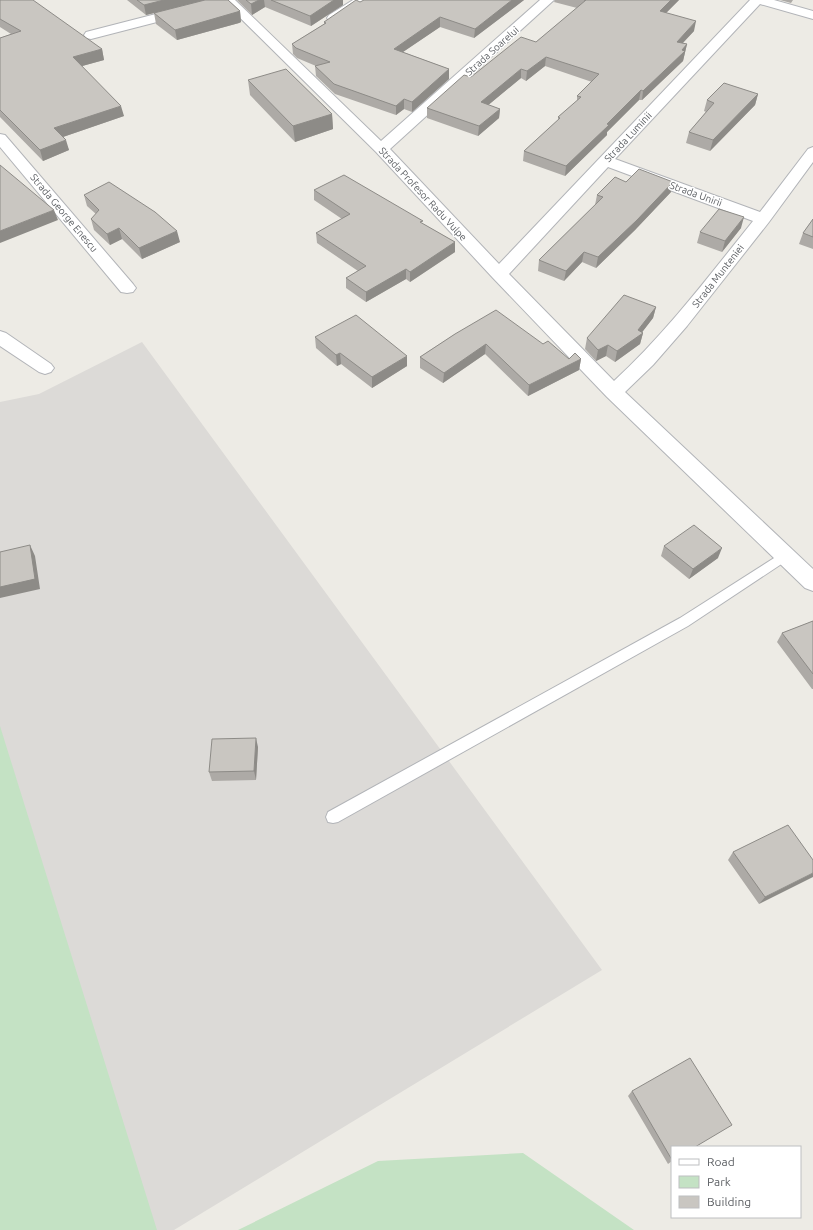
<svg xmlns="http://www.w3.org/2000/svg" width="813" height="1230" viewBox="0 0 813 1230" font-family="Ubuntu,sans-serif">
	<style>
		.industrial { fill: #dcdad7 }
		.green { fill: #c4e2c4 }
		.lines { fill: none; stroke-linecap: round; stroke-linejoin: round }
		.lane-casing { stroke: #b2b4b8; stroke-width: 2 }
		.street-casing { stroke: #b2b4b8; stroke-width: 2 }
		.lane { fill: #fff; fill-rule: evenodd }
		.street { fill: #fff; fill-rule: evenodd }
		.wall { fill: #adaaa6 }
		.shaded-wall { fill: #8d8b87 }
		.building { fill: #c9c6c1; stroke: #8d8b87 }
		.labels { text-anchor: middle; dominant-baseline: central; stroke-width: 3; stroke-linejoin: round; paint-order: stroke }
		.far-street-label { font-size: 10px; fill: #5c5f63; stroke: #fff }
	</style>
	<rect width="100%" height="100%" fill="#edebe5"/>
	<path class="industrial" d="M142 342 602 970 174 1230H142L0 762V402L39 394Z"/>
	<path class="green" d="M0 726 157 1230H0Z
		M523 1153 634 1230H238L378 1161Z"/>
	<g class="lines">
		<g class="lane-casing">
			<path id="lane" d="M785 551 789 553 791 556 789 559 688 626 338 822 333 823 328 822 326 817 328 812 680 618Z"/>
		</g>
		<g class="street-casing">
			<path id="street" d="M222 0H235L381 141 540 0H554L390 149 499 264 750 0H774L813 11V19L760 4 615 159 760 212 808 149 813 147V162L769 222 687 326 653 365 625 392 813 569V591L805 588 607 397 493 278 376 152ZM608 167 753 221C709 276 666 333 614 381L509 274Z
				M353 0H368L339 21H329L327 18 329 15Z
				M183 7 188 8 189 11 188 14 91 39 86 38 84 35 86 32Z
				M0 134 5 135 133 284 136 288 133 292 127 293 121 292 0 147Z
				M0 331 6 333 51 364 54 368 51 372 45 374 39 372 0 346Z"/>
		</g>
		<use href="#lane" class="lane"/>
		<use href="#street" class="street"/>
	</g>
	<path class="wall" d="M0 0 102 49 104 60 82 66 124 116 63 137 69 150 43 161 0 117V38L11 34 0 27Z
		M127 0H228L240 11 241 22 239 23 177 40 156 24 154 13 146 15Z
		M237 0H343V5L311 26 265 7 252 15Z
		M524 0 474 38 440 27 403 52 449 69V79L412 112 404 109 396 115 335 94 316 76 315 66H316L297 58 293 54 292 44 324 24V22L360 2Z
		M555 0H679L666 13 694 31 683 43 687 44 683 61 642 100H639L607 132V135L565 176 523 161 524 151 558 120V117L577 101V96L592 82 545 66 526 81 521 78 488 105 500 109 499 118 478 136 427 118V108L471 77 536 42 577 8 554 2Z
		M780 0H793L791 3Z
		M248 80 332 114 333 129 295 142 250 95Z
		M758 94 755 105 710 151 686 143 689 132 706 112 704 111 707 100Z
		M626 182H673L671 192 635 230 596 268 582 262 564 281 538 271 539 260 595 205 597 195Z
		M314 190 423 224 455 242V252L410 282 406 279 366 302 346 288V278L358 271 317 243 316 233 342 219 314 200Z
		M84 195 180 242 142 259 122 239 110 245 94 230 91 219 96 214 87 206Z
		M813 219V249L799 244 803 233Z
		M741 228 722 252 697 243 700 232Z
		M656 307 653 318 642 332 643 333 640 344 615 362 606 356 596 361 585 349 587 338Z
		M455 334 543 344 569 359H581L579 370 528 396 485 354 443 383 420 368V357Z
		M315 337 407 366 372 388 341 364 337 366 316 348Z
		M664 546 718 558 689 579 661 556Z
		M813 621V689H812L777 642 782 633Z
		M258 747 256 780 212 781 209 772Z
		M733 852 813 860 759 904 728 860Z
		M632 1091 672 1147V1161L668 1164 628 1096Z"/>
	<path class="shaded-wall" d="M164 0H206L146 15 144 5Z
		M259 0H264L265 7 252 15 251 4Z
		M334 0H343V5L311 26 310 16Z
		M512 0H524L474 38 475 29Z
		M671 0H679L658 21 660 11Z
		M240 11 241 22 239 23 177 40 175 30Z
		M440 17V27L394 58V49Z
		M696 21 694 31 675 51 677 42Z
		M687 44 683 61 642 100 643 91Z
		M102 49 104 60 75 68 73 57Z
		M546 57 545 66 526 81 527 71Z
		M449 69V79L412 112V102Z
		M521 69V78L480 112 481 102Z
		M641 90 639 100 607 132V135L565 176 566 166Z
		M758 94 755 105 710 151 713 140Z
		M404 99V109L396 115V106Z
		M121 106 124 116 57 139 54 128Z
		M500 109 499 118 478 136 479 126Z
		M332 114 333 129 295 142 293 126Z
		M66 140 69 150 43 161 40 150Z
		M673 182 671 192 635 230 596 268 598 257Z
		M54 210 58 220 0 243V231Z
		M744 217 741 228 722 252 725 241Z
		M119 228 122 239 110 245 107 234Z
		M177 231 180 242 142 259 139 248Z
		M455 242V252L410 282V272Z
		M584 252 582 262 564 281 566 271Z
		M406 269V279L366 302V292Z
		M656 307 653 318 640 335 643 333 640 344 615 362 617 351 638 330Z
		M486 344 485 354 443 383 444 373Z
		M608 345 606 356 596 361 598 350Z
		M340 353 341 364 337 366 336 355Z
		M407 356V366L372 388V377Z
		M581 359 579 370 528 396 529 385Z
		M30 545 35 556 40 589 0 598V587Z
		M722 548 718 558 689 579 693 569Z
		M256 738 258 747 256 780 254 771Z
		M813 873V877L759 904 765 897Z"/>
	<path class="building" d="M0 0H33L102 49 73 57 121 106 54 128 66 140 40 150 0 110V38L21 31 0 19Z
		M137 0H164L144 5Z
		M205 0H228L240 11 237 12 175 30 154 13Z
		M246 0H259L251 4Z
		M271 0H334L310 16Z
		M356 0 360 2 364 0H512L475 29 440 17 394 49 449 69 412 102 404 99 396 106 334 84 315 66 330 62 296 48 292 44 326 23 324 22Z
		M584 0H671L660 11 696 21 677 42 687 44 682 50 685 51 643 91 641 90 607 124 609 125 566 166 524 151 560 118 558 117 581 97 577 96 599 74 546 57 527 71 521 69 481 102 500 109 479 126 427 108 464 75 471 77 521 37 536 42 586 0Z
		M286 69 332 114 293 126 248 80Z
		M724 83 758 94 713 140 689 132 714 103 707 100Z
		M0 165 54 210 0 231Z
		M639 169 673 182 637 220 598 257 584 252 566 271 539 260 603 197 597 195 615 177 626 182Z
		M344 175 423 221 420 222 455 242 410 272 406 269 366 292 346 278 366 266 316 233 350 214 314 190Z
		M109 182 155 212 177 231 139 248 119 228 107 234 91 219 99 210 84 195Z
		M719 209 744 217 725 241 700 232Z
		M813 219V237L803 233Z
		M624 295 656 307 638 330 643 333 617 351 608 345 598 350 587 338Z
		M496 310 543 344 548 341 569 359 575 353 581 359 529 385 486 344 444 373 420 357 455 334Z
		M356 315 407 356 372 377 340 353 336 355 315 337Z
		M694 525 722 548 693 569 664 546Z
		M30 545 35 579 0 587V552Z
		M813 621V674L782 633Z
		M256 738 254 771 209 772 212 739Z
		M788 825 813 860V873L765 897 733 852Z
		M690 1058 732 1125 695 1147H672V1160L632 1091Z"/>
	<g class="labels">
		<g class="far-street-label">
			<text transform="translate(492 51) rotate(-42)">Strada Soarelui</text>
			<text transform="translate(628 137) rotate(-47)">Strada Luminii</text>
			<text transform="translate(423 194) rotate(47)">Strada Profesor Radu Vulpe</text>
			<text transform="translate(696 194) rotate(20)">Strada Unirii</text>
			<text transform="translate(64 213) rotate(50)">Strada George Enescu</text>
			<text transform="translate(718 276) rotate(-52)">Strada Munteniei</text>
		</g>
	</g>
	<rect x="671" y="1146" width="130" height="72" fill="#ffffff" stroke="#bebfc1"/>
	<rect x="679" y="1159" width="20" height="6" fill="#ffffff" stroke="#bebfc1"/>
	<text x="707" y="1166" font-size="12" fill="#5c5f63">Road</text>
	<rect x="679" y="1176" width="20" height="12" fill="#c4e2c4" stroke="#bebfc1"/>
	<text x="707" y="1186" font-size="12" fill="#5c5f63">Park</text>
	<rect x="679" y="1196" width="20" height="12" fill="#c9c6c1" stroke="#bebfc1"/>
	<text x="707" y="1206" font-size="12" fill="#5c5f63">Building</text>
</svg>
